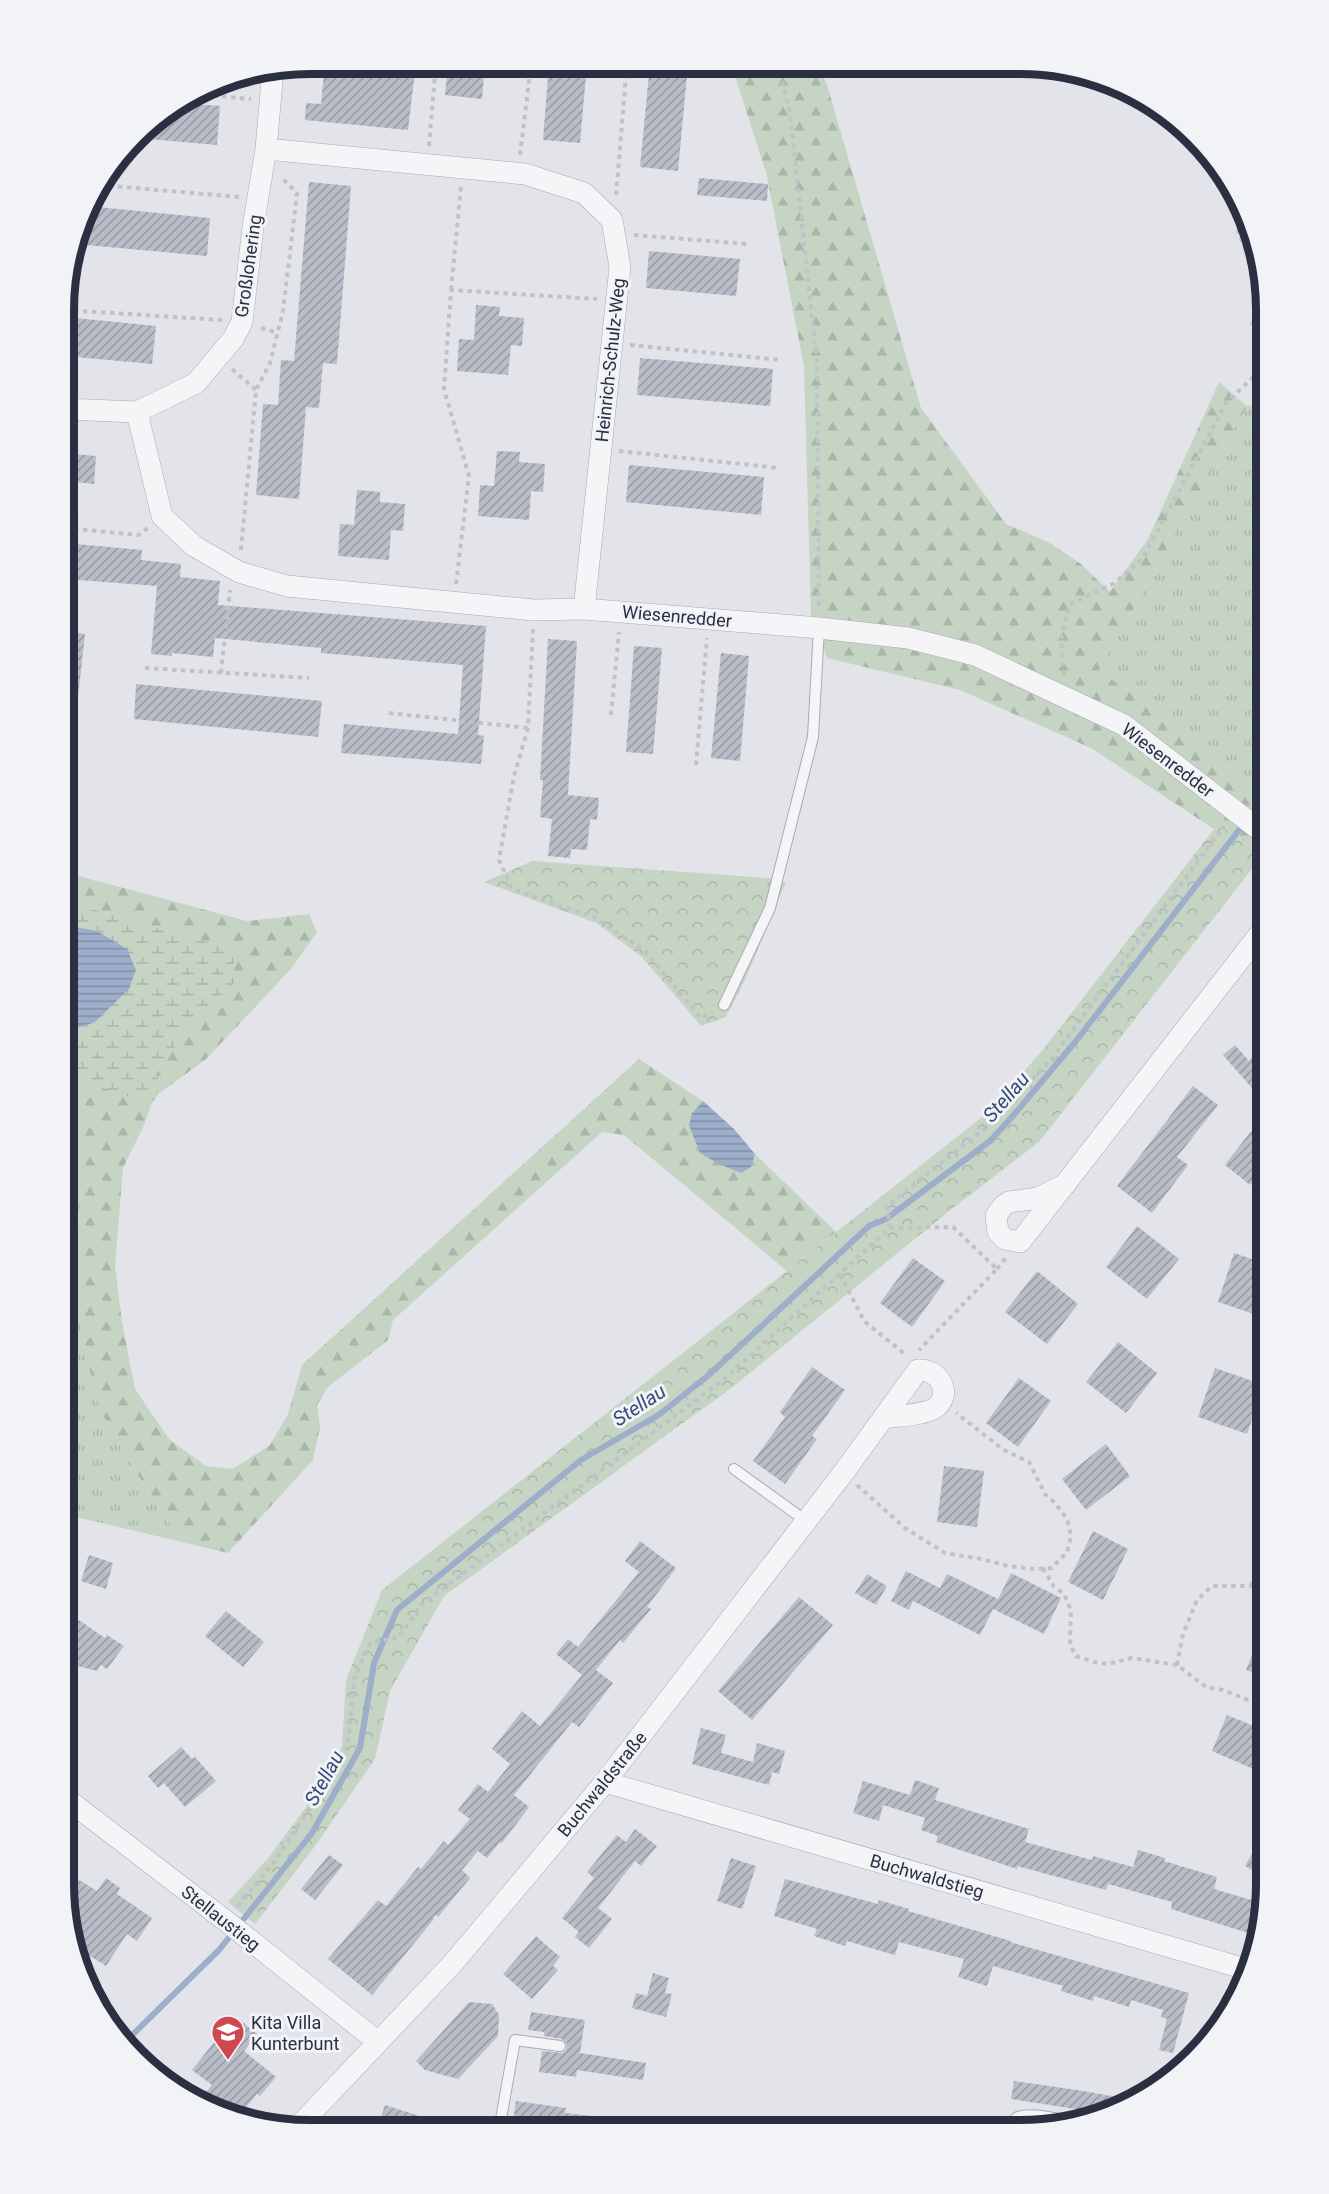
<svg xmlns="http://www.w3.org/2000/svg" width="1329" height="2194" viewBox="0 0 1329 2194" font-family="Roboto,sans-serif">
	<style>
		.grass { fill: url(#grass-tufts) }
		.forest { fill: url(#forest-firs) }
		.wetland { fill: url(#wetland-marsh) }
		.park { fill: url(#park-crowns) }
		.water { fill: url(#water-rules) }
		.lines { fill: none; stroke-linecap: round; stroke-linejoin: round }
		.stream { stroke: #9daeca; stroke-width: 6 }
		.building { fill: url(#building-hatch) }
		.service-casing { stroke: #a7aab4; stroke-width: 12 }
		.minor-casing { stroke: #a7aab4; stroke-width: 22 }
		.path { stroke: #c0c2c9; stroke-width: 4; stroke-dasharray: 4.5 4.5; stroke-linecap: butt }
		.service { stroke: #f5f5f8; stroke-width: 10 }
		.minor { stroke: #f5f5f8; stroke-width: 21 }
		.labels { text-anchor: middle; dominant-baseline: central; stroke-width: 6; stroke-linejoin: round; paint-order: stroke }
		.street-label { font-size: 18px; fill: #2a3042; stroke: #f1f3f7 }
		.poi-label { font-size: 18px; fill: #2a3042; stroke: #f1f3f7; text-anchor: start }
		.water-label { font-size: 20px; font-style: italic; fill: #344b76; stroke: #f1f3f7 }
		.rim { fill: none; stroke: #2a3042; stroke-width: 8 }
	</style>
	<defs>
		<pattern id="grass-tufts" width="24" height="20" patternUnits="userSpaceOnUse" patternTransform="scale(1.5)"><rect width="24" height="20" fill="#c6d4c3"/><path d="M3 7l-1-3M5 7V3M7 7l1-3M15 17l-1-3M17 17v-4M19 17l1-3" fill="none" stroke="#aab6a9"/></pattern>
		<pattern id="forest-firs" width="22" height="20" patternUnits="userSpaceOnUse" patternTransform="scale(1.5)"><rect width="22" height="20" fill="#c6d4c3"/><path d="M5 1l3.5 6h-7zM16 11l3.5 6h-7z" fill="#aab6a9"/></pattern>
		<pattern id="wetland-marsh" width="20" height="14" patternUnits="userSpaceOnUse" patternTransform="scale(1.5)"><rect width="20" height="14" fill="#c6d4c3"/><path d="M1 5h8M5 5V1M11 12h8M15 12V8" fill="none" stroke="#aab6a9"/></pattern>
		<pattern id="park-crowns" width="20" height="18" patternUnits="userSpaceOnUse" patternTransform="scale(1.5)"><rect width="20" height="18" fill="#c6d4c3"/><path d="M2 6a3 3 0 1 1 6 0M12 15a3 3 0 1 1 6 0" fill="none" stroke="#aab6a9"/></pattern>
		<pattern id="water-rules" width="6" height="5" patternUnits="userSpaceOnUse" patternTransform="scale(1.5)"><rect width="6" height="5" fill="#9daeca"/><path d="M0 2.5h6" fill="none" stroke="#808ea6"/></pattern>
		<pattern id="building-hatch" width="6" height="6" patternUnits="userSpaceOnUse" patternTransform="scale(1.5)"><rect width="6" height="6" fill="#b9bdc7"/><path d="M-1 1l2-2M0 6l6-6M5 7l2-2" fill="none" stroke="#979aa3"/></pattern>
	</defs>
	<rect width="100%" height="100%" fill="#e2e4ea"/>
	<path class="grass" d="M1266 404V795L1099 670 1247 406Z
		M64 1184 81 1194 75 1262 99 1408 136 1472 182 1542 63 1514Z"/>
	<path class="forest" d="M731 64H817L827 85 921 408 1006 524 1050 543 1081 564 1110 592 1148 539 1219 382 1247 406 1099 670 1266 795V850L1262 856 1224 827 1214 829 1091 748 960 690 827 658 811 616 804 366 766 172Z
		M64 872 247 921 309 914 317 932 291 969 205 1060 158 1094 157 1069 190 1026 233 949 64 901Z
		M639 1059 703 1101 692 1113 751 1167 755 1154 836 1232 787 1271 624 1135 602 1132 393 1320 388 1340 328 1387 317 1405 320 1427 313 1460 228 1553 182 1542 136 1472 99 1408 81 1333 75 1262 81 1195 64 1184V1074L151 1105 144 1125 123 1168 115 1266 122 1322 135 1389 169 1439 206 1466 233 1469 270 1445 288 1414 302 1365Z"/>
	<path class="wetland" d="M64 901 233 949 235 982 190 1026 158 1069V1094L151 1105 64 1074V1033L95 1022 97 931 64 925Z"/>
	<path class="park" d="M1223 827 1262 856 1039 1142 953 1208 730 1389 444 1596 390 1691 375 1759 316 1845 255 1924 228 1902 269 1857 315 1795 342 1747 346 1680 382 1590 986 1114 1042 1051 1214 829Z
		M532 861 768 878 786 882 746 978 726 1017 701 1026 642 957 596 923 484 882Z"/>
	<path class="water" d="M64 925 97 931 127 949 136 970 129 989 95 1022 64 1033Z
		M703 1101 734 1129 755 1154 751 1167 741 1173 719 1164 700 1153 689 1125 692 1113Z"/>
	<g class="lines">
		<path class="stream" d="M123 2044 219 1950 312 1833 360 1748 374 1663 397 1610 581 1460 660 1414 710 1374 869 1226 886 1219 990 1141 1011 1118 1076 1041 1239 830"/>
	</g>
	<path class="building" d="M325 63H416L408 130 305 120 306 103 321 104Z
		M448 63 485 64 482 99 445 95Z
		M549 64H587L580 143 543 140Z
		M650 64H688L678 171 640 167Z
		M182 103 220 106 217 145 137 138 147 124Z
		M699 178 768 184 767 201 697 195Z
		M309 182 351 186 337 364 323 363 319 408 306 407 299 499 256 495 263 404 278 405 281 360 294 361Z
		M87 206 210 218 207 256 75 244Z
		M649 251 740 259 736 296 646 288Z
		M476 305 500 307 499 316 524 318 522 346 511 345 508 375 457 371 459 339 474 340Z
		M65 317 156 326 152 364 65 356Z
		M640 358 773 369 770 406 637 395Z
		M497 451 520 452 519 462 545 464 543 492 531 491 529 520 478 516 480 485 494 486Z
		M65 453 96 456 94 484 65 481Z
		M629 465 764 477 761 515 626 502Z
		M357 490 380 492V502L405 504 403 531 391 530 389 560 338 556 340 524 354 525Z
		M65 543 142 550 141 560 181 564 180 577 220 581 218 605 486 626 478 735 484 736 481 764 341 753 344 724 458 734 463 665 321 653V648L215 638 213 657 172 653V656L151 654 157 586 65 579Z
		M65 631 85 634 76 716 65 715Z
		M548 639 577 641 568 795 599 798 597 820 590 819 587 850 571 849 570 858 548 856 552 819 540 817 543 780H540Z
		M634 646 662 648 653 754 626 752Z
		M721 653 749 656 740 761 711 758Z
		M136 684 322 701 318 737 134 719Z
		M1266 1038V1085L1258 1095 1223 1055 1235 1045 1249 1061Z
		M1193 1086 1218 1105 1177 1157 1188 1165 1152 1213 1117 1186Z
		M1251 1131 1266 1143V1164L1250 1185 1225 1165Z
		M1137 1226 1179 1259 1147 1299 1106 1267Z
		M1234 1253 1266 1264V1318L1218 1302Z
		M913 1258 945 1281 912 1327 880 1303Z
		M1037 1271 1078 1304 1047 1344 1005 1312Z
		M1118 1342 1157 1373 1126 1413 1086 1382Z
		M812 1367 845 1390 812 1436 817 1439 785 1484 753 1461 785 1417 780 1412Z
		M1215 1368 1264 1385 1247 1434 1198 1417Z
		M1019 1378 1051 1401 1018 1447 986 1423Z
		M1106 1444 1130 1476 1086 1510 1062 1479Z
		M944 1466 984 1471 977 1527 937 1522Z
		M1093 1531 1128 1549 1103 1600 1068 1582Z
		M640 1541 676 1568 647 1607 651 1609 623 1643 620 1640 596 1670 613 1683 579 1727 572 1722 514 1795 529 1807 502 1843 500 1842 487 1858 478 1851 462 1870 470 1878 438 1917 436 1915 433 1917 434 1919 372 1995 328 1959 378 1900 386 1906 418 1867 421 1869 444 1841 448 1845 470 1819 458 1810 478 1784 488 1792 510 1764 492 1749 522 1711 540 1726 582 1675 556 1654 568 1639 578 1647 639 1572 625 1561Z
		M89 1555 113 1563 106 1589 81 1581Z
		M906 1571 940 1588 947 1574 998 1599 1011 1573 1061 1598 1044 1634 993 1609 980 1635 913 1601 909 1610 891 1601Z
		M867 1574 887 1586 876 1605 855 1593Z
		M799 1597 833 1625 752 1720 718 1691Z
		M226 1611 264 1642 243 1667 205 1636Z
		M79 1620 105 1638 107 1635 124 1646 107 1669 101 1665 97 1671 78 1666 63 1687V1642Z
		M1265 1622H1266V1678L1246 1670Z
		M1227 1715 1266 1731 1265 1774 1212 1751Z
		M701 1728 726 1735 721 1753 753 1762 757 1743 785 1751 779 1774 772 1772 769 1785 692 1764Z
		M181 1747 192 1759 195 1757 216 1781 185 1807 164 1783 158 1788 148 1776Z
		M915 1780 939 1788 935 1800 1029 1829 1025 1842 1092 1860 1093 1856 1133 1867 1138 1850 1165 1858 1164 1861 1217 1877 1214 1889 1265 1904 1258 1936 1171 1909 1172 1902 1108 1884 1106 1890 1017 1866V1869L936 1842 938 1836 921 1830 925 1818 883 1805 879 1821 853 1813 863 1781 910 1795Z
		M635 1829 657 1846 641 1866 635 1861 598 1908 612 1919 589 1948 575 1937 579 1932 562 1918 594 1878 587 1872 617 1835 626 1842Z
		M1265 1830V1877L1245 1866Z
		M329 1855 343 1865 315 1900 301 1889Z
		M731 1858 756 1866 742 1909 717 1901Z
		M63 1870 97 1891 106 1878 120 1888 117 1894 152 1918 137 1941 127 1934 106 1966 76 1947 63 1884Z
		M785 1879 878 1904 879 1900 909 1909 908 1911 1011 1941 1010 1942 1189 1993 1173 2053 1159 2050 1167 2019 1161 2017 1163 2010 1131 2000 1129 2007 1094 1996 1093 2001 1061 1991 1063 1986 993 1966 987 1986 958 1977 964 1959 899 1942 895 1955 847 1941 845 1946 814 1936 817 1929 774 1916Z
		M536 1936 560 1957 553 1966 558 1970 532 1999 503 1974Z
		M653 1973 669 1978 665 1993 672 1994 666 2017 632 2008 636 1993 647 1996Z
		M469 2002 492 2004 499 2015 498 2036 458 2079 425 2070 416 2061Z
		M531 2012 585 2020 580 2053 646 2063 643 2080 577 2070 576 2077 539 2072 542 2051 562 2053 566 2050 567 2044 562 2039 544 2036V2032L528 2030Z
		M235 2016 257 2034 244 2051 276 2077 260 2096 257 2094 237 2118 216 2112 198 2102 212 2085 192 2070Z
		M1014 2081 1077 2090 1134 2100 1113 2112 1107 2114 1011 2099Z
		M516 2101 566 2108 565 2113 618 2119 617 2130H512Z
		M385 2105 451 2126 450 2129H377Z"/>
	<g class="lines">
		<g class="service-casing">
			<path id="service" d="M724 1005 770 908 813 737 819 628
				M734 1469 806 1521
				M499 2130 515 2040 560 2046
				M1009 2131C1011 2126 1012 2121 1016 2118 1026 2111 1058 2119 1070 2121"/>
		</g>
		<g class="minor-casing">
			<path id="minor" d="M266 149 525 174 584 193 612 220 620 267 584 609
				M65 409 137 412 196 383 233 339 242 322 253 227 266 149 273 70
				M137 412 162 516 194 546 239 572 287 586 533 610 584 609 819 628 908 638 975 655 1124 725 1266 835
				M1066 1184 1038 1198 1009 1202 1003 1206 996 1216 998 1232 1005 1239 1020 1242 1266 926
				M605 1782 1249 1970
				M63 1796 226 1921 378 2042
				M296 2129 454 1962 605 1782 844 1472 918 1370C939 1368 954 1394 935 1408 924 1415 897 1416 883 1418"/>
		</g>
		<path class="path" d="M778 64 790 113 817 363 819 610
			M195 94 251 99
			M429 146 436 63
			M520 155 531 64
			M100 185 239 197
			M616 195 627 64
			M1245 212 1238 232 1245 247 1254 251
			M634 235 747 244
			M451 290 461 186
			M1265 306 1252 324 1266 333
			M65 310 222 320
			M261 328 277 333
			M630 345 782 360
			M232 369 256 390
			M619 451 779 468
			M65 528 139 535 148 528
			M241 550 256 390 270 363 283 311 297 193 282 178
			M456 584 469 476 444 389 451 290 597 299
			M533 629 528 728 514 776 499 860 512 889 596 918 646 952 701 1018 712 1012
			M145 668 309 678
			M221 673 230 590
			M1064 675 1061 640 1069 605 1115 583 1143 558 1226 403 1266 365
			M389 713 528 728
			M611 715 619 632
			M696 765 707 638
			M890 1228 887 1206 995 1120 1052 1058 1224 826
			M997 1269 1006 1258
			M840 1274 864 1321 906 1355
			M857 1485 905 1528 945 1553 981 1559 1008 1566 1035 1569 1052 1568 1067 1552 1071 1536 1067 1519 1055 1503 1045 1494 1029 1462 1004 1450 956 1413
			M1043 1568 1054 1587 1064 1594 1071 1610 1070 1645 1076 1656 1094 1662 1108 1664 1132 1658 1177 1665 1206 1687 1223 1690 1266 1707
			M1251 1586 1266 1550
			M1177 1665 1183 1634 1197 1600 1212 1586H1251L1266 1598
			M238 1906 274 1862 319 1795 348 1745 354 1679 371 1642 398 1638 422 1604 722 1381 890 1228 953 1227 997 1269 919 1350"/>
		<use href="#service" class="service"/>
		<use href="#minor" class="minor"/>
	</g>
	<defs>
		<g id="school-pin" transform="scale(1.725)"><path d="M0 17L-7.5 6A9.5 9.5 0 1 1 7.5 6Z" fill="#cd4950" stroke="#f1f3f7"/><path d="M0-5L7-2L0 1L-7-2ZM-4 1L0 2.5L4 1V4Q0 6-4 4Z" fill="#fff"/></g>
	</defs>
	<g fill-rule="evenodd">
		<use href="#school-pin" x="228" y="2032"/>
	</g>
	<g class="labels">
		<g class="street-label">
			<text transform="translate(248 266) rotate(-82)">Großlohering</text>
			<text transform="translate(610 360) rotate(-84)">Heinrich-Schulz-Weg</text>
			<text transform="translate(677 616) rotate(5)">Wiesenredder</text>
			<text transform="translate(1168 760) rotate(37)">Wiesenredder</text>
			<text transform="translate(602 1784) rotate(-51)">Buchwaldstraße</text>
			<text transform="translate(927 1876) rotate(16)">Buchwaldstieg</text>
			<text transform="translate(221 1918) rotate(38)">Stellaustieg</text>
		</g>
		<g class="poi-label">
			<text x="251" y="2022">Kita Villa<tspan x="251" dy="21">Kunterbunt</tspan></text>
		</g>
		<g class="water-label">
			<text transform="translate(1006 1097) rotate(-49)">Stellau</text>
			<text transform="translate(639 1405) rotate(-33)">Stellau</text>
			<text transform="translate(324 1778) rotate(-61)">Stellau</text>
		</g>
	</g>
	<path d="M0 0H1329V2194H0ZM310 74H1020A236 236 0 0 1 1256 310V1884A236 236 0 0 1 1020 2120H310A236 236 0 0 1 74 1884V310A236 236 0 0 1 310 74Z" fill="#f1f3f7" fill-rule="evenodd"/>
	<path class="rim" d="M310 74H1020A236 236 0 0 1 1256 310V1884A236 236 0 0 1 1020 2120H310A236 236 0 0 1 74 1884V310A236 236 0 0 1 310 74Z"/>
</svg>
